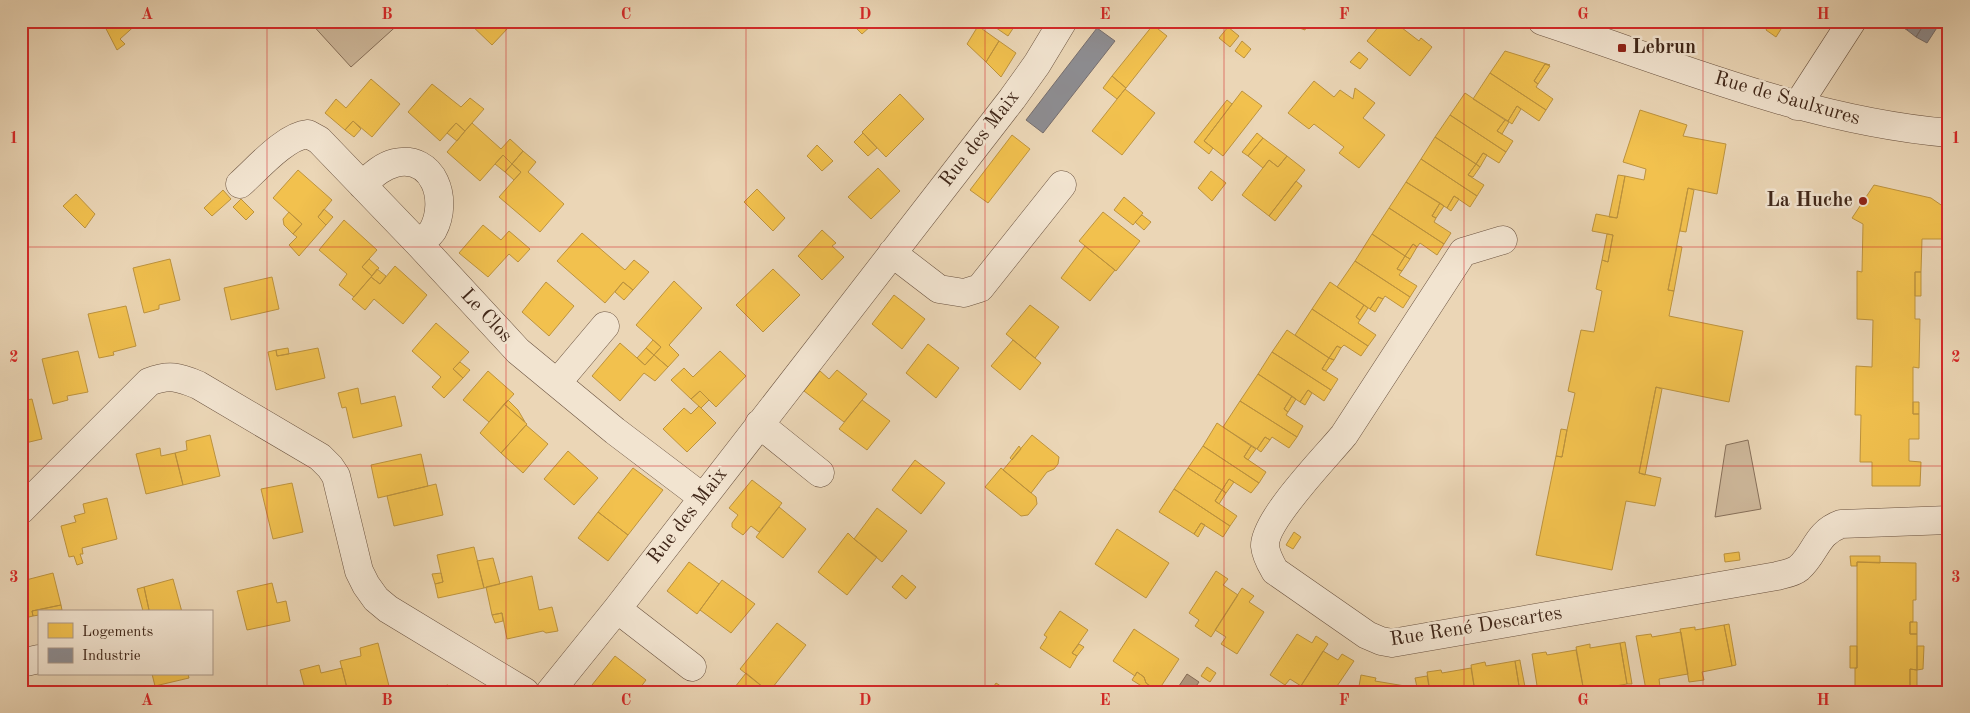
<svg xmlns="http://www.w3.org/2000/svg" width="1970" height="713" viewBox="0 0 1970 713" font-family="'Old Standard TT',serif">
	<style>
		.green { fill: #ceb89b; stroke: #87705a }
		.water { fill: #b19a81; stroke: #846c57 }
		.homes { fill: #f2c14e; stroke: #bd933e }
		.industry { fill: #8d8d92; stroke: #766e6e }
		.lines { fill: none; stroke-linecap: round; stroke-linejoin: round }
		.minor-casing { stroke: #6b5340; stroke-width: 29 }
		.minor { stroke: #f2e4d0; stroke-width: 28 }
		.grid { fill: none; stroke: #d62828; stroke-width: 1; stroke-opacity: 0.55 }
		.poi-dot { fill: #8f2418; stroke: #f2e4d0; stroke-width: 2 }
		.labels { text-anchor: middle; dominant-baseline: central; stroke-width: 5; stroke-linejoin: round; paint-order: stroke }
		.poi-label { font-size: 20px; font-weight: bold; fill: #402719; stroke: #f2e4d0; text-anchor: start }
		.street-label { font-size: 20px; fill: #402719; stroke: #f2e4d0 }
		.neatline { fill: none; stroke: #d62828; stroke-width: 2 }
		.grid-label { font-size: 16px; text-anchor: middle; font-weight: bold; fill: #d62828 }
	</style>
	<rect width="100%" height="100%" fill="#ebd6b6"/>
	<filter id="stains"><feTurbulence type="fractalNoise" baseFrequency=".004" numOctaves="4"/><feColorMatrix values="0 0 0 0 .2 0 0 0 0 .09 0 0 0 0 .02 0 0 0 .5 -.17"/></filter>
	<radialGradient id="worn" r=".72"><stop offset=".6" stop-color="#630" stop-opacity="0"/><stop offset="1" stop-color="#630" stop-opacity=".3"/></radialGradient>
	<path class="green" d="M309 21H402L351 67Z
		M1748 440 1761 509 1715 517 1726 445Z"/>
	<path class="water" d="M1187 674 1199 682 1192 692H1175Z"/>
	<path class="homes" d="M102 21H137L139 22 120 39 125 44 117 50Z
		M467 21H501L508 28 492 45Z
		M849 21H868L872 25 862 34Z
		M986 21H1018L1008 36Z
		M1280 21H1308L1305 30Z
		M1383 21H1393L1419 41 1421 38 1432 47 1410 76 1367 41Z
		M1771 21H1786L1776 37 1766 30Z
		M1153 25 1167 36 1126 88 1112 76Z
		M978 26 999 41 986 62 967 44Z
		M1228 27 1239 36 1230 47 1219 38Z
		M999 41 1016 53 1001 77 986 62Z
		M1242 41 1251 49 1244 58 1235 51Z
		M1505 51 1550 65 1545 64 1534 81 1538 84 1536 87 1553 99 1546 110 1490 73Z
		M1359 52 1368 59 1360 69 1350 62Z
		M1545 64 1550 66 1538 84 1534 81Z
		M1490 73 1546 110 1539 121 1517 106 1508 121 1473 99Z
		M1112 76 1126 88 1117 99 1103 88Z
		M371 79 400 104 372 137 353 121 345 130 325 113 336 99 346 108Z
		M1314 81 1334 97 1340 90 1353 99 1355 88 1375 103 1363 118 1385 135 1359 168 1339 153 1344 147 1314 124 1309 129 1288 113Z
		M432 84 461 107 470 98 484 109 465 131 456 123 440 141 408 112Z
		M1125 89 1155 113 1122 155 1092 131Z
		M1242 91 1262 106 1223 156 1204 141Z
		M1465 93 1505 120 1497 131 1513 141 1506 152 1450 115Z
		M900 94 924 119 886 157 862 132Z
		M1227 100 1232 104 1204 141 1213 148 1209 154 1194 142Z
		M1517 106 1521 109 1512 124 1508 121Z
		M1640 110 1687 125 1683 136 1726 144 1717 194 1688 188 1668 290 1674 291 1669 316 1743 331 1729 402 1656 387 1639 473 1661 478 1655 506 1626 501 1612 570 1536 555 1556 456 1562 457 1567 430 1575 393 1568 391 1581 330 1594 332 1602 291 1596 289 1602 260 1608 262 1613 235 1592 231 1596 214 1617 218 1625 176 1644 180 1646 169 1623 162Z
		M1450 115 1506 152 1499 163 1483 153 1476 164 1435 137Z
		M1505 120 1509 122 1502 134 1497 131Z
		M353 121 361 129 354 137 345 130Z
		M456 123 465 131 457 141 447 133Z
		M472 123 501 149 510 139 523 151 512 164 503 155 480 181 447 152Z
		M863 133 877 148 868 156 854 142Z
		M1257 133 1263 138 1248 156 1242 152Z
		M1012 135 1030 149 988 203 970 190Z
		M1435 137 1476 164 1468 175 1484 185 1477 196 1421 159Z
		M1263 138 1287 156 1278 167 1269 160 1263 168 1248 156Z
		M817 145 833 161 822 171 807 156Z
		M523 151 536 162 528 172 564 204 540 232 499 197 521 172 512 164Z
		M1483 153 1487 155 1480 167 1476 164Z
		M503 155 512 164 505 172 495 164Z
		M1287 156 1305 170 1269 216 1242 195 1269 160 1278 167Z
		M1421 159 1477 196 1470 207 1454 196 1447 208 1406 182Z
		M512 164 521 172 514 180 505 172Z
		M1476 164 1480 167 1473 177 1468 175Z
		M878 168 900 191 871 219 848 197Z
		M298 170 332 200 318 217 326 225 299 256 289 245 297 237 293 234 302 224 273 198Z
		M1211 171 1226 183 1212 201 1198 188Z
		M1618 175 1625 176 1617 218 1609 217Z
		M1296 181 1302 186 1275 221 1269 216Z
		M1406 182 1440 203 1432 216 1436 218 1434 222 1451 233 1444 244 1389 208Z
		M1874 185 1931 198 1944 207 1948 221V239H1922L1921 272H1915V319H1920L1919 368 1913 367V414H1919V439H1909V461L1921 462 1920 486H1872V462H1860L1861 415H1855L1856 366 1872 367 1873 320 1857 319V271L1862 272 1863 224 1852 218Z
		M1688 188 1694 190 1686 232 1680 231Z
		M757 189 785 218 773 231 744 202Z
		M223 190 231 199 212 216 204 208Z
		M76 194 95 214 85 228 63 206Z
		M1454 196 1459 199 1451 211 1447 208Z
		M1124 197 1143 213 1133 225 1114 210Z
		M241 199 254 212 246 220 233 207Z
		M1440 203 1444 206 1436 218 1432 216Z
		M1389 208 1444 244 1437 255 1420 243 1417 247 1413 244 1405 256 1372 234Z
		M324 209 333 217 326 225 318 217Z
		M289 212 302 224 293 234 284 225 283 219Z
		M1103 212 1140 241 1116 271 1079 241Z
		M1142 215 1151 222 1144 230 1135 222Z
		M344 220 377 250 362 267 372 276 354 297 339 285 347 274 319 250Z
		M483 225 501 240 509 231 530 249 518 262 509 254 488 277 459 253Z
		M822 230 836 243 832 246 844 257 822 280 798 256Z
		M582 233 625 270 634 260 649 272 633 290 623 282 605 303 557 261Z
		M1372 234 1405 256 1397 269 1402 271 1399 275 1417 286 1410 297 1355 261Z
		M1607 234 1613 235 1608 262 1602 260Z
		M1413 244 1417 247 1410 259 1405 256Z
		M1085 246 1115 270 1090 301 1061 278Z
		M1677 246 1682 247 1674 291 1668 290Z
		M1405 256 1410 259 1402 271 1397 269Z
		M170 259 180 300 159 305V309L144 313 133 268Z
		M369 259 379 268 372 276 362 267Z
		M1355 261 1410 297 1403 308 1385 296 1383 299 1378 297 1370 309 1337 287Z
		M395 266 427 295 403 324 374 299 365 310 352 299 371 277 380 284Z
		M377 269 386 276 380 284 371 277Z
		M773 269 800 295 763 332 736 305Z
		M1915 272H1921V296H1915Z
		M272 277 279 309 231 320 224 288Z
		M674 281 702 308 669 345 679 355 668 367 654 355 661 347 636 325Z
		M546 282 574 306 549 336 522 312Z
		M623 282 633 290 624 300 615 292Z
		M1330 282 1364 305 1356 317 1360 320 1358 323 1376 335 1368 346 1312 309Z
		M894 295 925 319 902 349 872 324Z
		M1378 297 1383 299 1375 312 1370 309Z
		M1030 305 1059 327 1035 358 1006 334Z
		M1364 305 1368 308 1360 320 1356 317Z
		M126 306 136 346 113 352 114 355 99 358 88 314Z
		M1312 309 1368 346 1361 356 1344 345 1341 348 1337 346 1329 358 1295 335Z
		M436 323 469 352 453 369 463 378 444 398 432 387 441 377 412 351Z
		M1287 330 1329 358 1322 369 1338 379 1331 390 1272 352Z
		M653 340 661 347 654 355 646 348Z
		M1013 340 1041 363 1020 390 991 366Z
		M620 343 645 365 654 355 668 367 655 381 644 373 620 401 592 376Z
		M928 344 959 368 936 398 906 373Z
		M1337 346 1341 348 1334 360 1329 358Z
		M288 348 289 354 277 356 276 350Z
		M318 348 325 378 276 390 268 352 276 350 277 356Z
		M646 348 654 355 645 365 637 358Z
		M78 351 88 392 67 396 68 400 53 404 42 359Z
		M720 351 746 376 716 407 700 391 691 399 671 380 684 368 693 377Z
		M1272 352 1331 390 1324 401 1308 390 1300 402 1258 374Z
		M1329 358 1334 360 1326 371 1322 369Z
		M460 362 470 370 463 378 453 369Z
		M837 370 867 394 844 422 804 391 820 371 829 379Z
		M488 371 514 394 489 422 463 400Z
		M1258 374 1292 396 1284 409 1288 412 1286 415 1303 426 1297 437 1240 401Z
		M1656 387 1662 389 1645 475 1639 473Z
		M358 388 361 404 395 396 402 426 353 438 346 407 342 408 338 393Z
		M1308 390 1312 393 1305 405 1300 402Z
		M700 391 709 400 701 408 691 399Z
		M1292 396 1296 399 1288 412 1284 409Z
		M32 399 42 439 21 444V401Z
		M508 400 518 410 525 422 504 404Z
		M862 400 890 421 867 450 839 429Z
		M1240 401 1297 437 1289 448 1272 437 1270 440 1265 437 1257 449 1223 427Z
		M1913 402H1919V414H1913Z
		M504 404 527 424 501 453 480 433Z
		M699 406 716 423 687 452 663 429 684 408 691 414Z
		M1217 423 1251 446 1244 457 1266 472 1259 483 1203 446Z
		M526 425 548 444 523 473 501 453Z
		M1561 429 1567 430 1562 457 1556 456Z
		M210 435 220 476 183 485 175 453 187 450 186 441Z
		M1032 435 1059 457 1058 464 1054 469 1047 472 1031 493 1003 470Z
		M1265 437 1270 440 1261 452 1257 449Z
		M1019 446 1021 449 1012 460 1010 458Z
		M1203 446 1259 483 1251 493 1229 479 1222 490 1188 468Z
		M1251 446 1256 449 1248 460 1244 457Z
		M160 448 161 456 175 453 183 485 146 494 136 454Z
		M568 451 598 478 574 505 544 479Z
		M421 454 428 486 378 498 371 465Z
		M915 460 945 483 921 514 892 490Z
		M633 468 663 490 628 535 598 512Z
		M1001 468 1036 497 1037 504 1028 515 1021 516 985 487Z
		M1188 468 1222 490 1215 501 1237 516 1230 526 1174 489Z
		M1229 479 1234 482 1226 493 1222 490Z
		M752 480 782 503 759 532 751 526 743 535 732 527V523L738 515 729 508Z
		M292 483 303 532 273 539 261 489Z
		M436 484 443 515 394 526 387 496Z
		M1174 489 1230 526 1223 537 1201 523 1194 534 1159 512Z
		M1222 490 1226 493 1219 504 1215 501Z
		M107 498 117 539 82 548 83 554H80L83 563 77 565 74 556 69 557 61 526 76 522 74 516 85 513 83 504Z
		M779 507 806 529 783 558 756 537Z
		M877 508 907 531 882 562 854 539Z
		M598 512 628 535 608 561 578 538Z
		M1201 523 1205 525 1198 537 1194 534Z
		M1117 529 1169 563 1146 598 1095 564Z
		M1294 532 1301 537 1293 549 1286 545Z
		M848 533 854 539 877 557 847 595 818 572Z
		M474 547 484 588 438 598 435 584 443 582 437 555Z
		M1739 552 1740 560 1725 562 1724 554Z
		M1850 556H1880V563L1857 562V566H1851Z
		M493 558 500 584 484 588 477 561Z
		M689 562 719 584 697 614 667 591Z
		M1857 562 1916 563V600H1913V622H1910V634H1917V670L1910 669V692H1855V668H1857Z
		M1216 571 1228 579 1223 585 1238 595 1211 637 1195 626 1199 620 1189 613Z
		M53 573 61 605 32 611 33 616 21 619V597L25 596 22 581Z
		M441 573 443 582 435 584 432 574Z
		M902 575 916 587 906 599 892 587Z
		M532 576 539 610 552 607 558 631 546 633 543 631 507 639 502 613 492 615 486 587Z
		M173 579 182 612H143L149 610 144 587Z
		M722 580 755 604 731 633 700 610Z
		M272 583 277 603 286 601 290 621 247 630 237 591Z
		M144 587 149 610 143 611 137 589Z
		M1242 588 1254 596 1249 602 1264 612 1237 654 1221 644 1226 637 1215 630Z
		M61 605 62 610 39 612V615L33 616 32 611Z
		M1060 611 1088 630 1072 653 1077 656 1070 668 1040 648 1047 637 1044 635Z
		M502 613 503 621 495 623 492 615Z
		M1910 622H1917V634H1910Z
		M777 623 806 645 769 692 740 669Z
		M1729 624 1736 665 1732 666 1724 625Z
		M1724 625 1732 666 1702 672 1704 680 1689 682 1680 629 1695 627V630Z
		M1134 629 1179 659 1158 691 1146 683 1144 677 1137 672 1135 676 1113 661Z
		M1681 632 1688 674 1659 679 1660 687 1646 690 1636 636 1651 634 1652 637Z
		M1297 634 1312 643 1316 636 1328 644 1301 686 1290 679 1285 685 1270 675Z
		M1625 642 1632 684H1627L1620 643Z
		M378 643 389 686 366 692H348L340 661 361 656 360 648Z
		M1620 643 1627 684 1598 689V692H1584L1576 647 1590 644V648Z
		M1079 644 1084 647 1077 656 1072 653Z
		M1850 646H1857V668H1850Z
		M1917 646H1924L1923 669 1917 670Z
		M1576 650 1584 692H1538L1532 654 1546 652 1547 655Z
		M1323 651 1338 660 1342 654 1354 661 1333 692H1297Z
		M615 656 646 680 637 692H601L592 685Z
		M1520 660V661L1526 692H1520L1515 661Z
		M1515 661 1520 692H1475L1471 665 1485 662 1486 666Z
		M319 665 321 673 342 668 348 692H306L300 670Z
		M1207 667 1216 673 1210 682 1201 676Z
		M1471 668 1475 692H1430L1427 672 1441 670 1442 673Z
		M1910 669 1917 670V692H1910Z
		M1137 672 1144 677 1146 683 1157 692H1151L1132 680Z
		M746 673 769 692H731Z
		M152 674H188L189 678 155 686Z
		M1361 675 1376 678 1375 681 1405 686 1403 692H1358Z
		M1427 676 1430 692H1418L1415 678Z
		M996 683 1010 692H990Z
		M448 685 449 692H429V690Z"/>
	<path class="industry" d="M1899 21H1913L1907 30 1897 24Z
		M1913 21H1926L1916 37 1907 30Z
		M1926 21 1940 23 1927 43 1916 37Z
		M1097 28 1115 41 1043 133 1026 120Z"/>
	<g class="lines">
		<g class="minor-casing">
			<path id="minor" d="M1542 21C1676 65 1808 121 1949 133
				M1797 106 1852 21
				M240 184C257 169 285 136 308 134L319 140 419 244 518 351 615 431 702 497
				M362 185C372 176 382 166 395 163 434 154 449 200 433 230 430 235 423 240 419 244
				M1503 240 1463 252 1344 435C1326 457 1264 520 1265 546 1266 556 1271 564 1275 571L1367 635 1381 641 1392 643 1777 576C1784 574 1793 573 1799 568 1816 553 1816 533 1841 524L1949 520
				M892 253 939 289 964 293 980 288 1062 185
				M557 383 605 326
				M759 424 820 473
				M21 510 149 382C169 374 179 377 198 385L320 457 330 467 336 476 359 571 366 585 376 599 388 609 525 692
				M617 609 692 667
				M21 663 39 659
				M550 692 617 609 1012 99 1037 64 1063 21"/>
		</g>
		<use href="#minor" class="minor"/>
	</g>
	<path class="grid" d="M267 21V692M506 21V692M746 21V692M985 21V692M1224 21V692M1464 21V692M1703 21V692M21 247H1949M21 466H1949"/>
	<g class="poi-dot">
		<rect x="1617" y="43" width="10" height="10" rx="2.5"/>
		<circle cx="1863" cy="201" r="5"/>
	</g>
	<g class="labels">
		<g class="poi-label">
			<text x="1632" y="48">Lebrun</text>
			<text x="1853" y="201" text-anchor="end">La Huche</text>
		</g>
		<g class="street-label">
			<text transform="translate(1787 99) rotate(16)">Rue de Saulxures</text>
			<text transform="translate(980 139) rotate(-52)">Rue des Maix</text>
			<text transform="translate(486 316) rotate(47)">Le Clos</text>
			<text transform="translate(688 516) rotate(-52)">Rue des Maix</text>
			<text transform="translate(1476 627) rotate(-9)">Rue René Descartes</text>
		</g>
	</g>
	<rect width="1970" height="713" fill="none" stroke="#ebd6b6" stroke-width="55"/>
	<rect x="38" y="610" width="175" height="65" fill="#f2e4d0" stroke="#ab9887"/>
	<rect x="48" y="623" width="25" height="15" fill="#f2c14e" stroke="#ab9887"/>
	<text x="82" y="636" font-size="15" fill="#402719">Logements</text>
	<rect x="48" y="648" width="25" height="15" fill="#8d8d92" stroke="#ab9887"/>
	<text x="82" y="660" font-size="15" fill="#402719">Industrie</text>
	<rect x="28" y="28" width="1914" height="658" class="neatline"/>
	<g class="grid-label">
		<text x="147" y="19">A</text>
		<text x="387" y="19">B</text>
		<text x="626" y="19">C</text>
		<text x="865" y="19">D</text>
		<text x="1105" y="19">E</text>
		<text x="1344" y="19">F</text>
		<text x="1583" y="19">G</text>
		<text x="1823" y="19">H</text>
		<text x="14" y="143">1</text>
		<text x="1956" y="143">1</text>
		<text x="14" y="362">2</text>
		<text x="1956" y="362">2</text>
		<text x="14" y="582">3</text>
		<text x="1956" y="582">3</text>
		<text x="147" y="705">A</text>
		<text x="387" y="705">B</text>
		<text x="626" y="705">C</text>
		<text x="865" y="705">D</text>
		<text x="1105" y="705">E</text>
		<text x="1344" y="705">F</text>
		<text x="1583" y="705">G</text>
		<text x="1823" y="705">H</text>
	</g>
	<rect width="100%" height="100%" filter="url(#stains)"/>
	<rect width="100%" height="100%" fill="url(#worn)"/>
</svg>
